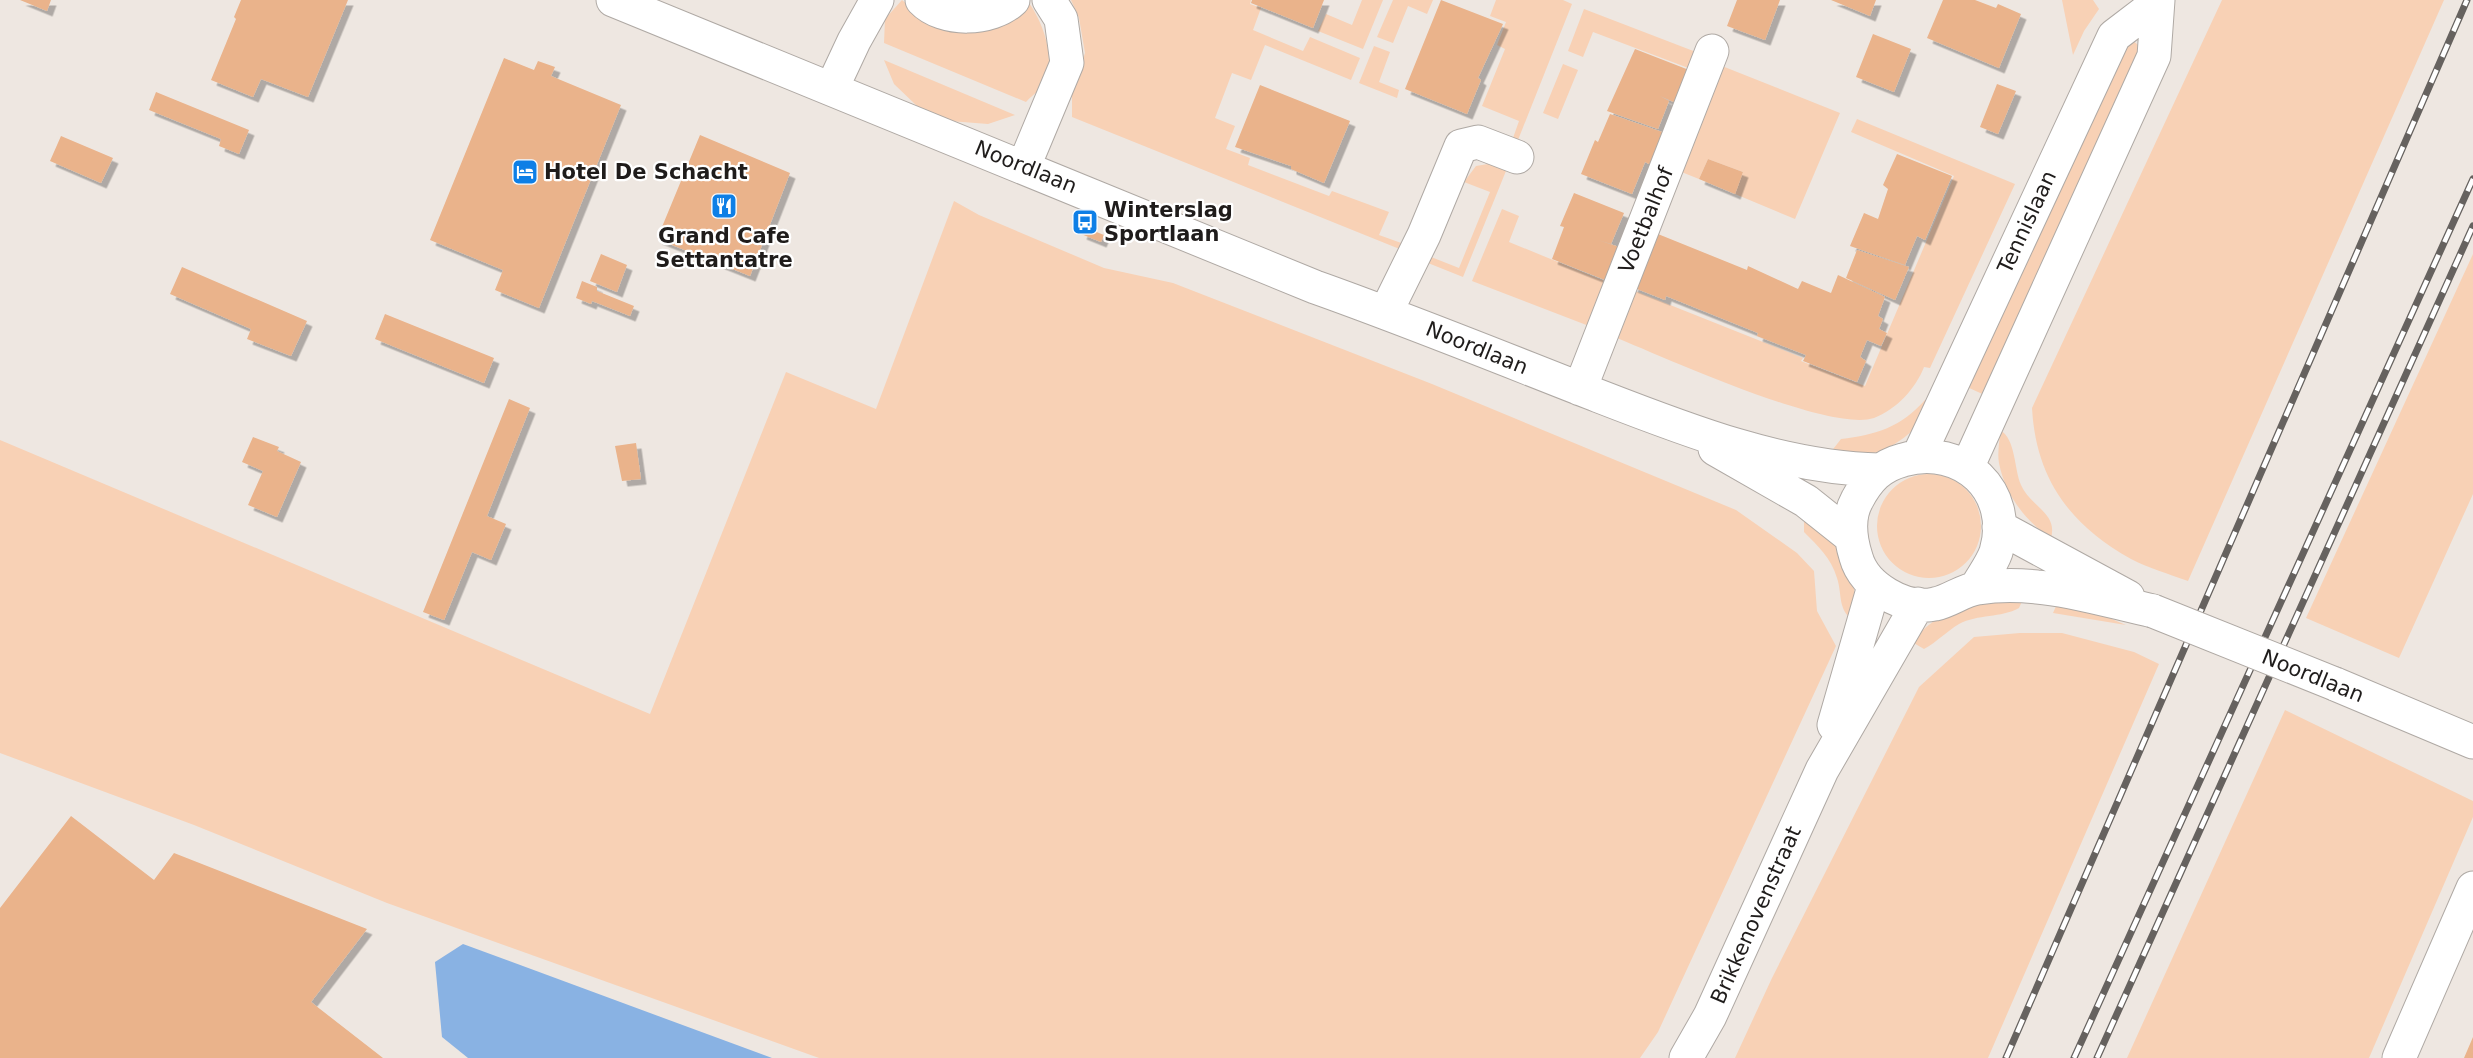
<svg xmlns="http://www.w3.org/2000/svg" width="2473" height="1058" viewBox="0 0 2473 1058" font-family="'DejaVu Sans',sans-serif">
	<style>
		.green { fill: #f8d1b5 }
		.water { fill: #89b2e3 }
		.building { fill: #eab38b; filter: url(#shadow) }
		.lines { fill: none; stroke-linecap: round; stroke-linejoin: round }
		.minor-casing { stroke: #afa9a4; stroke-width: 35 }
		.minor { stroke: #fff; stroke-width: 33 }
		.rail-casing { stroke: #66625f; stroke-width: 7 }
		.rail { stroke: #fff; stroke-width: 4.5; stroke-dasharray: 14; stroke-linecap: butt }
		.minor-bridge-casing { stroke: #afa9a4; stroke-width: 35; stroke-linecap: butt }
		.minor-bridge { stroke: #fff; stroke-width: 33 }
		.labels { text-anchor: middle; dominant-baseline: central; stroke-width: 4.5; stroke-linejoin: round; paint-order: stroke }
		.street-label { font-size: 21px; fill: #1f1c1b; stroke: #fff }
		.poi-label { font-size: 21px; font-weight: bold; fill: #1f1c1b; stroke: #fff; text-anchor: start }
	</style>
	<defs>
		<filter id="shadow"><feDropShadow dx="5.5" dy="5.5" stdDeviation="0" flood-color="#0004"/></filter>
	</defs>
	<rect width="100%" height="100%" fill="#eee7e1"/>
	<path class="green" d="M902 0C932 25 970 43 1008 22 1015 18 1022 9 1029 3 1044 24 1059 65 1040 89 1036 93 1030 97 1026 102L884 43 885 19Z
		M1071 0H1251L1250 4 1261 8 1253 30 1303 51 1310 37 1360 58 1351 80 1265 45 1251 80 1232 73 1215 118 1235 126 1226 149 1250 158 1248 165 1329 196 1332 191 1389 212 1379 235 1404 244 1402 250 1072 117V94L1085 53 1079 18Z
		M1362 0H1383L1363 49 1318 31 1326 14 1352 25Z
		M1393 0H1433L1427 14 1408 6 1393 43 1377 37Z
		M1496 0H1563L1572 4 1518 140 1513 138 1519 121 1482 106 1505 49 1497 45 1506 22 1490 16Z
		M2062 0H2093L2099 9 2084 31 2073 55Z
		M2222 0H2444L2188 581C2169 574 2148 568 2131 559 2070 525 2036 479 2032 408Z
		M1584 9 1696 52 1691 69 1593 32 1583 57 1568 51Z
		M2132 40 2143 49 1989 397 1967 387 2118 50Z
		M1374 46 1390 52 1379 82 1399 90 1397 98 1359 83Z
		M884 60 1015 115 988 124 950 121 917 106 894 84Z
		M1563 64 1578 70 1558 119 1543 113Z
		M1722 66 1840 113 1795 219 1735 194 1743 172 1708 159 1699 179 1679 171Z
		M1857 119 2015 184 1930 368 1924 367C1916 388 1896 410 1874 418 1829 433 1662 356 1612 336L1630 289 1803 358 1801 361 1865 386 1954 176 1851 132Z
		M1494 163 1508 166 1463 277 1418 259 1421 253 1459 268 1490 192 1464 182 1476 166Z
		M954 201 979 215 1104 268 1173 283 1432 384 1736 510 1797 553 1814 571 1817 611 1836 646 1658 1032 1640 1058H819L387 903 194 825 0 753V440L650 714 786 372 876 409Z
		M1502 209 1519 216 1509 242 1607 282 1589 326 1472 281Z
		M2473 254V494L2399 658 2306 618Z
		M1925 400 1932 402C1921 428 1893 452 1863 455 1853 456 1840 454 1830 453L1841 439C1876 435 1901 427 1925 400Z
		M2000 430C2016 439 2014 469 2021 485 2031 507 2058 513 2051 538 2025 521 2005 494 1999 463 1997 453 2000 440 2000 430Z
		M1877 526a52 52 0 1 1 104 0a52 52 0 1 1-104 0Z
		M1804 521 1837 541 1853 580 1855 598 1850 618C1838 607 1842 593 1837 578 1831 558 1818 546 1804 532Z
		M2024 597 2019 608C2001 618 1978 614 1959 624 1947 631 1937 642 1924 649L1912 642C1928 621 1955 607 1980 599 1993 596 2010 597 2024 597Z
		M2057 604 2107 617 2126 625 2053 613Z
		M2020 633H2062L2134 652 2159 664 1988 1058H1735L1772 978 1919 687 1974 637Z
		M2285 710 2473 801V817L2369 1058H2127Z"/>
	<path class="water" d="M463 944 772 1058H468L442 1037 435 962Z"/>
	<path class="building" d="M20 0H51L47 11Z
		M241 0H348L308 97 261 79 253 97 211 80 236 19 234 17Z
		M1252 0H1324L1313 28 1251 3Z
		M1441 0 1503 24 1478 78 1481 80 1467 114 1405 89Z
		M1737 0H1780L1765 40 1727 26Z
		M1831 0H1876L1870 16Z
		M1943 0H1975L1996 8 1998 4 2021 14 1999 68 1927 38Z
		M1873 34 1911 49 1894 92 1856 77Z
		M1635 49 1689 70 1676 103 1660 96 1669 101 1658 129 1607 111Z
		M504 58 534 70 538 61 555 67 551 76 621 105 539 308 495 290 503 270 430 240Z
		M1997 84 2016 91 1998 134 1980 127Z
		M1260 85 1350 121 1324 183 1291 169V166L1235 147Z
		M156 92 249 130 239 154 219 146 221 139 149 110Z
		M1610 114 1665 133 1651 165 1645 162 1632 194 1581 174 1595 140 1598 142Z
		M700 135 790 173 750 276 657 239Z
		M61 136 113 158 101 183 50 161Z
		M1897 154 1952 176 1925 240 1917 236 1905 265 1850 246 1864 213 1878 219 1888 189 1883 185Z
		M1708 159 1743 172 1735 194 1699 179Z
		M1574 193 1624 213 1611 244 1598 240 1619 247 1605 280 1552 259 1564 227 1560 226Z
		M1084 227 1104 235 1101 242 1081 234Z
		M1653 232 1747 270 1748 266 1798 289 1802 281 1831 293 1838 275 1885 297 1878 316 1883 319 1879 329 1887 333 1881 346 1867 340 1860 357 1866 361 1857 382 1803 361 1806 355 1757 336 1758 333 1666 296 1665 300 1632 287Z
		M1857 250 1909 267 1895 300 1846 278Z
		M601 254 627 265 617 292 590 281Z
		M182 267 307 321 291 356 247 339 251 329 170 294Z
		M582 281 597 287V291L634 306 630 316 592 301 591 304 576 298Z
		M385 314 494 358 484 383 375 339Z
		M509 399 530 408 487 516 506 524 491 560 472 552 444 620 423 612Z
		M253 437 279 447 277 451 301 462 277 517 248 505 263 471 242 462Z
		M636 443 641 479 622 481 615 446Z
		M71 816 154 880 174 853 367 929 311 1002 383 1058H0V908Z
		M2473 1037V1058H2464Z"/>
	<g class="lines">
		<g class="minor-casing">
			<path id="minor" d="M613 0 1315 287C1408 320 1499 357 1591 393 1681 428 1781 468 1879 470
				M922 0C943 22 991 21 1013 0
				M832 88 854 41 877 0
				M1024 166 1067 63 1061 19 1049 0
				M1386 312 1424 235 1461 146 1478 142 1517 157
				M1580 389 1712 51
				M1715 449 1806 501 1850 536
				M1919 455 2114 36 2156 4
				M1967 468 2154 56 2158 0
				M1999 527 2128 597
				M1976 588C1982 577 1992 564 1996 552 2014 491 1962 443 1903 460 1880 466 1868 479 1857 500 1847 518 1850 538 1856 557 1864 587 1905 611 1935 604 1950 601 1963 590 1978 588 1996 585 2019 585 2037 587 2074 590 2116 603 2153 611
				M2335 684 2473 742
				M1834 725 1874 586
				M1686 1058 1710 1016 1822 770 1918 604
				M2399 1058 2473 888"/>
		</g>
		<use href="#minor" class="minor"/>
		<g class="rail-casing">
			<path id="rail" d="M2006 1058 2467 0
				M2074 1058 2473 179
				M2097 1058 2473 226"/>
		</g>
		<use href="#rail" class="rail"/>
		<g class="minor-bridge-casing">
			<path id="minor-bridge" d="M2153 611 2335 684"/>
		</g>
		<use href="#minor-bridge" class="minor-bridge"/>
	</g>
	<defs>
		<g id="hotel-square" transform="scale(1.35)"><rect x="-9" y="-9" width="18" height="18" rx="4" fill="#0e7fe6" stroke="#fff"/><path d="M-6-4.5h1.5V1H6V5H4.5V3h-9V5H-6ZM-4 0a1.8 1.8 0 1 1 3.6 0ZM.5 0V-2.5h3Q6-2.5 6 0Z" fill="#fff"/></g>
		<g id="restaurant-square" transform="scale(1.35)"><rect x="-9" y="-9" width="18" height="18" rx="4" fill="#0e7fe6" stroke="#fff"/><path d="M-5-6h1v4h1v-4h1v4h1v-4h1v5L-1.5 .5V6h-2V.5L-5-1ZM5-6V6H3V1.5H1.5Q1.5-4 5-6Z" fill="#fff"/></g>
		<g id="bus-square" transform="scale(1.35)"><rect x="-9" y="-9" width="18" height="18" rx="4" fill="#0e7fe6" stroke="#fff"/><path d="M-5-6H5V4H4V6H2V4H-2V6H-4V4H-5ZM-3.5-4V0h7V-4ZM-3.5 1.2v1.5H-2V1.2ZM2 1.2v1.5H3.5V1.2Z" fill="#fff"/></g>
	</defs>
	<g fill-rule="evenodd">
		<use href="#hotel-square" x="525" y="172"/>
		<use href="#restaurant-square" x="724" y="206"/>
		<use href="#bus-square" x="1085" y="222"/>
	</g>
	<g class="labels">
		<g class="street-label">
			<text transform="translate(1026 167) rotate(22)">Noordlaan</text>
			<text transform="translate(1646 220) rotate(-68)">Voetbalhof</text>
			<text transform="translate(2027 222) rotate(-65)">Tennislaan</text>
			<text transform="translate(1477 348) rotate(22)">Noordlaan</text>
			<text transform="translate(2313 676) rotate(22)">Noordlaan</text>
			<text transform="translate(1756 915) rotate(-66)">Brikkenovenstraat</text>
		</g>
		<g class="poi-label">
			<text x="544" y="172">Hotel De Schacht</text>
			<text x="1104" y="210">Winterslag<tspan x="1104" dy="24">Sportlaan</tspan></text>
			<text x="724" y="236" text-anchor="middle">Grand Cafe<tspan x="724" dy="24">Settantatre</tspan></text>
		</g>
	</g>
</svg>
